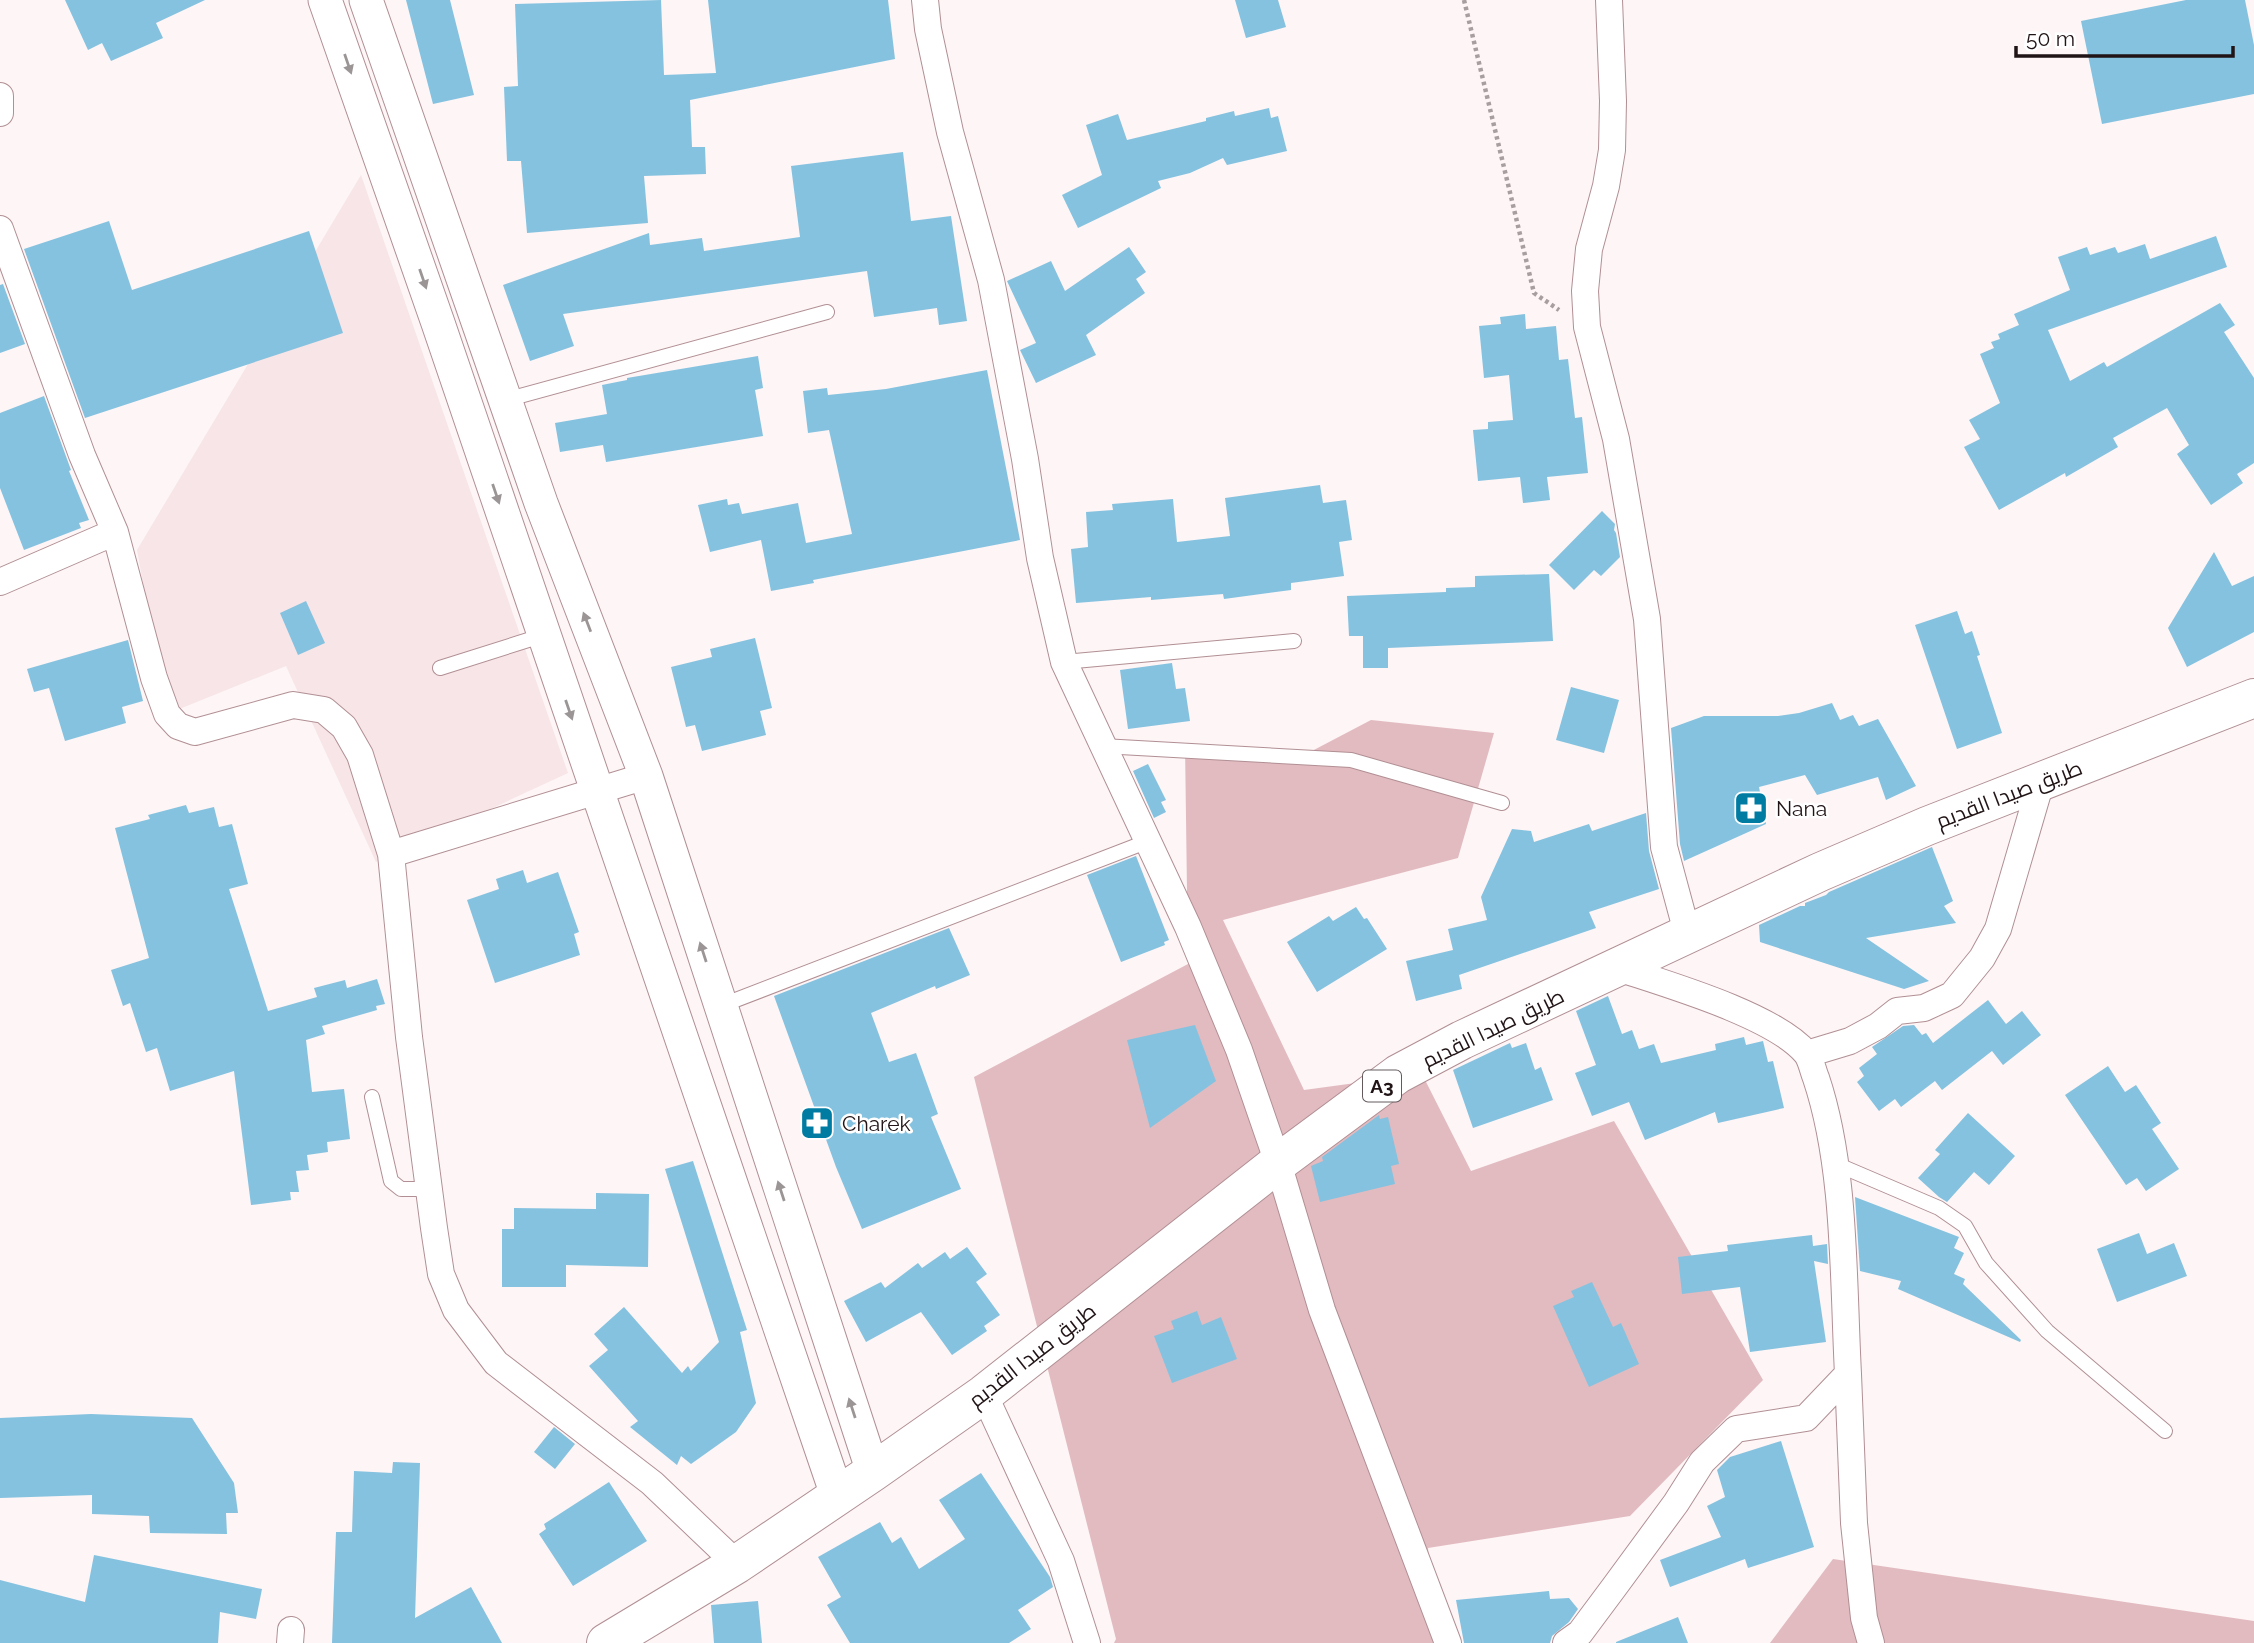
<svg xmlns="http://www.w3.org/2000/svg" width="2254" height="1643" viewBox="0 0 2254 1643" font-family="Raleway,Cairo,sans-serif">
	<style>
		.built { fill: #f7e5e7 }
		.green { fill: #e2bbc0 }
		.building { fill: #85c2df }
		.lines { fill: none; stroke-linecap: round; stroke-linejoin: round }
		.service-casing { stroke: #b18f94; stroke-width: 16 }
		.minor-casing { stroke: #b18f94; stroke-width: 28 }
		.tertiary-casing { stroke: #b18f94; stroke-width: 35 }
		.trunk-casing { stroke: #b18f94; stroke-width: 40 }
		.path { stroke: #a89ea0; stroke-width: 4.5; stroke-dasharray: 3.5 3.5; stroke-linecap: butt }
		.service { stroke: #fff; stroke-width: 14 }
		.minor { stroke: #fff; stroke-width: 26 }
		.tertiary { stroke: #fff; stroke-width: 33 }
		.trunk { stroke: #fff; stroke-width: 38 }
		.oneway { fill: #9b9596 }
		.labels { text-anchor: middle; dominant-baseline: central; stroke-width: 5; stroke-linejoin: round; paint-order: stroke }
		.shield { fill: #fff; stroke: #645a5c; stroke-width: 2 }
		.shield-label { font-size: 19px; font-weight: bold; fill: #211416 }
		.street-label { font-size: 21px; fill: #211416; stroke: #fff }
		.poi-label { font-size: 21px; fill: #211416; stroke: #fff; text-anchor: start }
	</style>
	<rect width="100%" height="100%" fill="#fdf5f6"/>
	<path class="built" d="M361 175 568 773 376 862 286 666 167 714 137 550Z"/>
	<path class="green" d="M1371 720 1494 733 1458 858 1223 920 1304 1090 1422 1074 1471 1171 1614 1121 1763 1380 1630 1516 1428 1548 1437 1643H1114L1116 1639 974 1077 1188 964 1185 744 1310 752Z
		M1833 1559 2254 1621V1643H1770Z"/>
	<path class="building" d="M65 0H205L156 23 163 38 111 61 102 43 88 50Z
		M406 0H450L474 95 433 104Z
		M661 0 664 75 716 73 708 0H888L895 59 690 100 692 147H705L706 174 644 176 648 223 527 233 521 161H507L504 87 518 86 515 4Z
		M1235 0H1278L1286 27 1246 38Z
		M2186 0H2245L2254 45V94L2102 124 2081 21Z
		M1269 108 1271 118 1278 116 1287 151 1227 165 1223 158 1190 173 1158 181 1161 188 1078 228 1062 195 1102 175 1086 125 1118 114 1127 140 1206 121V118L1234 111 1235 116Z
		M903 152 911 221 951 216 967 321 939 325 937 308 874 317 867 271 563 314 574 346 530 361 503 285 649 233 650 245 702 238 704 251 800 237 791 166Z
		M109 221 132 290 309 231 343 333 85 418 24 249Z
		M2216 236 2227 267 2048 330 2070 381 2104 362 2107 367 2220 303 2235 325 2224 332 2254 378V463L2237 474 2243 483 2211 505 2177 454 2189 445 2167 408 2113 438 2118 447 2066 477 2065 473 1999 510 1964 447 1980 439 1969 420 2000 403 1980 354 1994 348 1991 342 2000 339 1998 334 2019 325 2014 314 2070 290 2058 257 2087 247 2090 255 2115 247 2118 253 2145 244 2150 259Z
		M1129 247 1146 272 1136 279 1145 293 1086 335 1096 355 1036 383 1020 350 1036 343 1007 281 1051 261 1065 291Z
		M3 284 25 344 0 353V285Z
		M1525 314 1526 329 1556 326 1559 360 1568 359 1575 418 1582 417 1588 473 1547 477 1550 500 1523 503 1520 477 1478 481 1473 430 1488 429V422L1513 420 1509 375 1484 378 1479 326 1501 324 1500 317Z
		M758 356 763 388 755 390 763 436 606 462 603 445 560 452 555 423 607 414 602 385 627 380V378Z
		M987 370 1020 540 813 580 814 583 771 591 761 540 710 552 698 505 727 499 728 505 739 503 742 514 798 503 806 543 852 534 829 430 808 433 803 391 827 388 828 395 886 389Z
		M44 396 71 470 69 471 89 520 79 523 81 528 24 550 0 488V413Z
		M1320 485 1323 503 1346 500 1352 540 1339 542 1344 576 1291 583V590L1224 599 1223 594 1151 600V597L1076 603 1071 549 1088 547 1086 512 1113 510 1112 504 1173 499 1177 542 1230 536 1225 498Z
		M1602 511 1615 524 1614 530 1616 533 1620 557 1601 576 1594 570 1574 590 1549 565Z
		M2214 552 2232 586 2254 576V632L2187 667 2168 628Z
		M1549 574 1553 641 1388 648V668H1363V636H1349L1347 596 1446 592V588L1475 587V576Z
		M306 601 325 643 298 655 280 613Z
		M1957 611 1965 634 1972 631 1980 655 1977 656 2002 733 1957 749 1915 625Z
		M755 638 772 708 760 711 766 735 702 751 695 725 686 727 671 667 712 657 710 649Z
		M128 640 143 701 122 707 126 723 65 741 49 688 34 692 27 669Z
		M1172 663 1176 689 1185 688 1190 721 1128 729 1120 670Z
		M1571 687 1619 700 1604 753 1556 740Z
		M1832 703 1840 720 1853 715 1859 726 1878 719 1916 786 1886 800 1878 777 1817 795 1805 775 1759 787 1766 824 1684 861 1680 844 1671 728 1704 716H1778L1799 713Z
		M1148 764 1166 800 1161 802 1166 812 1154 818 1133 771Z
		M186 805 189 813 214 807 219 827 232 824 248 884 229 889 268 1011 317 997 314 988 345 980 347 988 377 979 385 1004 376 1006 377 1010 322 1026 325 1034 306 1040 312 1092 344 1089 350 1139 327 1142 328 1152 307 1155 309 1170 296 1171 299 1192H290L291 1200 251 1205 234 1071 170 1091 157 1048 146 1052 130 1003 123 1006 111 970 149 958 115 828 150 819 148 815Z
		M1646 813 1649 851 1659 889 1589 912 1596 928 1459 975 1462 989 1416 1001 1406 961 1453 950 1448 929 1487 920 1481 897 1512 829 1531 831 1534 842 1589 824 1592 831Z
		M1932 847 1953 901 1944 906 1956 923 1866 938 1929 981 1904 989 1760 942 1759 925 1800 906H1805V903L1826 895 1829 892Z
		M1136 856 1169 940 1164 942 1165 945 1121 962 1087 875Z
		M523 870 527 883 558 872 579 932 574 934 580 955 495 983 467 900 499 889 496 879Z
		M1356 907 1364 919 1367 918 1387 949 1317 992 1287 942 1329 916 1333 921Z
		M949 928 970 975 936 989 935 986 871 1013 889 1062 916 1053 938 1114 931 1117 961 1189 862 1229 836 1167 774 996Z
		M1608 996 1622 1034 1632 1030 1639 1049 1654 1044 1661 1063 1716 1050 1715 1044 1744 1037 1746 1045 1763 1041 1768 1062 1773 1061 1784 1108 1718 1123 1715 1112 1645 1140 1629 1102 1592 1116 1575 1073 1596 1065 1576 1011Z
		M1988 1000 2006 1024 2022 1011 2041 1035 2003 1065 1992 1051 1942 1090 1935 1081 1901 1107 1895 1099 1879 1111 1857 1082 1864 1076 1859 1068 1877 1054 1872 1047 1903 1026 1914 1025 1922 1035 1926 1033 1933 1043Z
		M1195 1025 1216 1081 1150 1128 1127 1040Z
		M1510 1043 1512 1048 1526 1043 1535 1070 1541 1067 1553 1100 1473 1128 1453 1070Z
		M2108 1066 2125 1092 2136 1085 2161 1123 2152 1129 2179 1169 2146 1191 2137 1178 2126 1185 2065 1095Z
		M1968 1113 2015 1156 1989 1185 1974 1172 1947 1202 1939 1197 1918 1178 1940 1154 1935 1150Z
		M1379 1115 1380 1119 1388 1117 1399 1164 1391 1166 1395 1184 1320 1202 1311 1166 1323 1161 1322 1157Z
		M693 1161 747 1330 740 1332 756 1403 736 1432 691 1464 681 1456 677 1465 630 1427 638 1421 589 1366 608 1350 594 1334 624 1307 682 1373 688 1366 691 1371 719 1342 665 1169Z
		M596 1193 649 1194 648 1267 566 1265V1287H502V1229H514V1208L596 1209Z
		M1855 1197 1959 1237 1954 1248 1964 1253 1954 1274 1965 1279 1963 1284 2021 1340 2020 1342 1898 1289 1901 1281 1860 1271Z
		M2139 1233 2147 1254 2174 1243 2187 1276 2117 1302 2097 1249Z
		M1812 1235 1813 1246 1827 1244 1828 1264 1814 1261 1826 1342 1750 1352 1740 1287 1682 1294 1678 1257 1728 1251 1727 1245Z
		M967 1247 987 1274 976 1282 1000 1315 984 1326 987 1331 952 1355 921 1312 866 1342 844 1301 881 1282 885 1288 918 1263 922 1268 945 1252 950 1259Z
		M1592 1282 1613 1327 1621 1323 1639 1364 1589 1387 1553 1306 1574 1297 1571 1291Z
		M1197 1311 1202 1325 1221 1317 1237 1359 1172 1383 1154 1336 1174 1329 1171 1321Z
		M91 1414 192 1418 234 1483 238 1513H226L227 1534 150 1533 149 1516 92 1514V1495L0 1498V1418Z
		M554 1427 575 1444 555 1469 534 1452Z
		M1781 1441 1814 1547 1748 1568 1745 1559 1670 1587 1660 1560 1721 1537 1707 1506 1725 1497 1717 1470 1730 1457Z
		M393 1462 420 1463 415 1618 471 1587 502 1643H332L336 1532H352L354 1471 392 1473Z
		M981 1473 1050 1577 1053 1587 1018 1610 1031 1629 1009 1643H850L827 1605 841 1597 818 1557 880 1522 892 1543 901 1537 919 1569 965 1539 939 1500Z
		M609 1482 647 1541 573 1586 539 1534 546 1529 544 1524Z
		M94 1555 262 1589 256 1619 220 1612 218 1643H0V1580L85 1602Z
		M1549 1591 1550 1599 1569 1598 1578 1609 1569 1622 1552 1636 1550 1643H1464L1456 1600Z
		M758 1601 762 1643H714L711 1605Z
		M1678 1617 1688 1643H1616V1642Z"/>
	<g class="lines">
		<g class="service-casing">
			<path id="service" d="M505 400 827 312
				M1064 662 1294 641
				M440 668 544 635
				M1102 746 1351 760 1502 803
				M720 1006 1146 842
				M372 1097 391 1181 401 1189H429
				M1836 1164 1939 1208 1965 1226 1986 1263 2047 1331 2165 1431"/>
		</g>
		<g class="minor-casing">
			<path id="minor" d="M925 0 928 29 950 132 991 280 1025 459 1040 558 1064 662 1188 927 1239 1050 1278 1163 1322 1310 1448 1643
				M1609 0 1613 101 1612 150 1606 186 1589 249 1585 291 1587 327 1616 439 1647 619 1664 847 1688 936
				M0 96V113
				M0 229 82 455 115 532 154 678 167 714 178 726 195 732 293 705 324 710 344 727 360 755 391 854 409 1037 434 1228 441 1274 456 1310 496 1363 652 1483 737 1564
				M0 582 115 532
				M391 854 646 776
				M1807 1054 1850 1041 1878 1026 1897 1011 1924 1008 1952 995 1982 958 1998 929 2041 782
				M1848 1374 1854 1523 1864 1618 1871 1643
				M984 1394 1061 1561 1087 1643
				M290 1643 291 1630
				M1566 1643 1580 1633 1615 1586 1676 1503 1702 1462 1736 1429 1806 1418 1848 1374C1843 1280 1846 1167 1816 1078 1813 1071 1811 1059 1806 1053 1774 1015 1666 984 1618 968"/>
		</g>
		<g class="tertiary-casing">
			<path id="tertiary" d="M325 0 438 323 837 1495
				M366 0 541 503 646 776 873 1472"/>
		</g>
		<g class="trunk-casing">
			<path id="trunk" d="M606 1643 737 1564 873 1472 984 1394 1278 1163 1398 1074 1462 1040 1820 872 1927 826 2254 698"/>
		</g>
		<path class="path" d="M1464 0 1534 293 1559 310"/>
		<use href="#service" class="service"/>
		<use href="#minor" class="minor"/>
		<use href="#tertiary" class="tertiary"/>
		<use href="#trunk" class="trunk"/>
	</g>
	<defs><path id="oneway-solid" d="M-6-.8H1V-3.2L6.5 0L1 3.2V.8H-6Z" transform="scale(1.75)"/></defs>
	<g class="oneway">
		<use href="#oneway-solid" transform="translate(348 64) rotate(71)"/>
		<use href="#oneway-solid" transform="translate(423 279) rotate(71)"/>
		<use href="#oneway-solid" transform="translate(496 494) rotate(71)"/>
		<use href="#oneway-solid" transform="translate(587 622) rotate(-111)"/>
		<use href="#oneway-solid" transform="translate(569 710) rotate(71)"/>
		<use href="#oneway-solid" transform="translate(703 952) rotate(-108)"/>
		<use href="#oneway-solid" transform="translate(781 1191) rotate(-108)"/>
		<use href="#oneway-solid" transform="translate(852 1408) rotate(-108)"/>
	</g>
	<defs>
		<g id="pharmacy-square" transform="scale(1.75)"><rect x="-9" y="-9" width="18" height="18" rx="4" fill="#007ba2" stroke="#fff"/><path d="M-2-6h4v4h4v4h-4v4h-4v-4h-4v-4h4Z" fill="#fff"/></g>
	</defs>
	<g fill-rule="evenodd">
		<use href="#pharmacy-square" x="1751" y="808"/>
		<use href="#pharmacy-square" x="817" y="1123"/>
	</g>
	<g class="labels">
		<rect class="shield" x="1363" y="1070.5" width="38" height="31" rx="5"/>
		<g class="shield-label">
			<text x="1382" y="1086">A3</text>
		</g>
		<g class="street-label">
			<text transform="translate(2009 794) rotate(-21)">طريق صيدا القديم</text>
			<text transform="translate(1493 1028) rotate(-26)">طريق صيدا القديم</text>
			<text transform="translate(1032 1355) rotate(-38)">طريق صيدا القديم</text>
		</g>
		<g class="poi-label">
			<text x="1776" y="808">Nana</text>
			<text x="842" y="1123">Charek</text>
		</g>
	</g>
	<path d="M2016 46v10h217v-10" fill="none" stroke="#211416" stroke-width="3.5"/>
	<text x="2026" y="46" font-size="21" fill="#211416" stroke="#ffffff" stroke-width="5" paint-order="stroke">50 m</text>
</svg>
